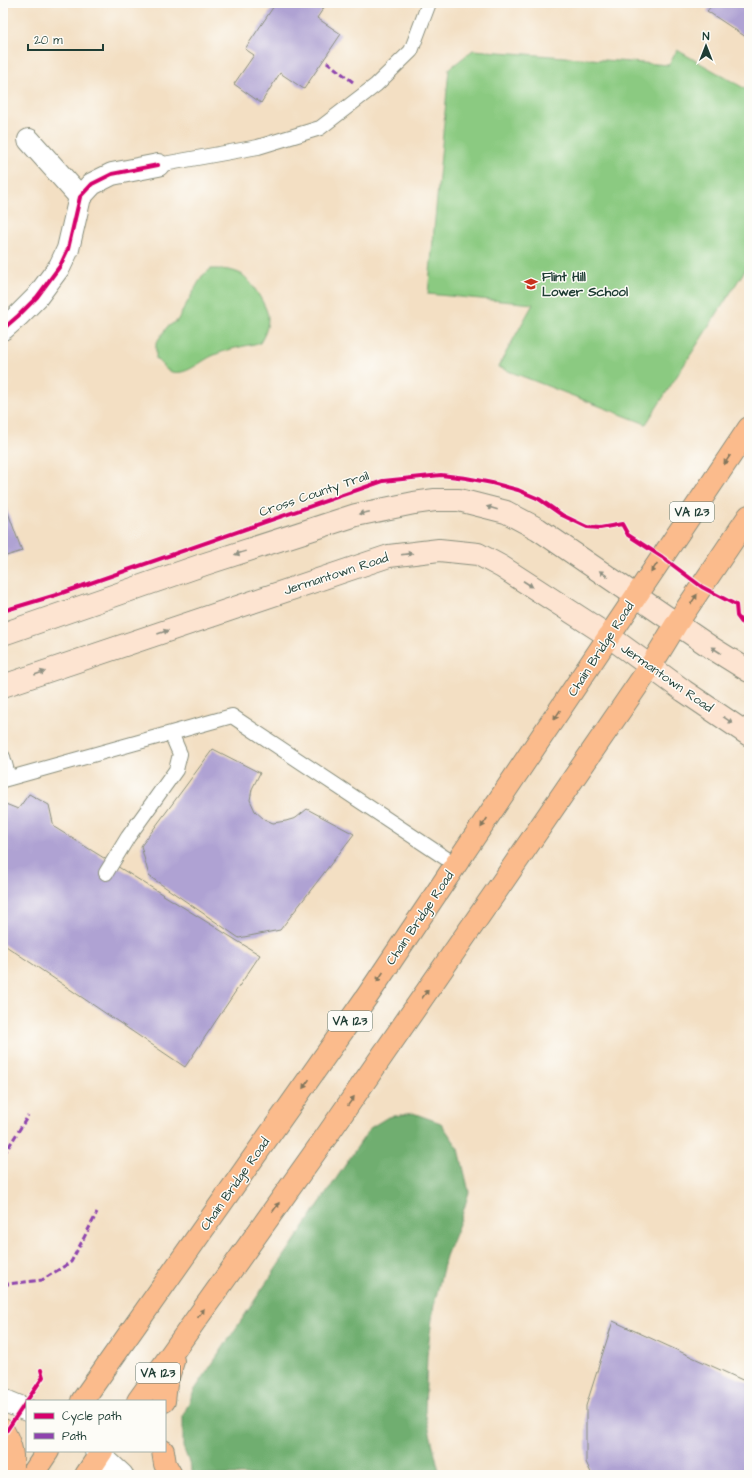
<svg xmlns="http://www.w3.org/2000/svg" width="752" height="1478" viewBox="0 0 752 1478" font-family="'Architects Daughter',sans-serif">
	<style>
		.green { fill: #8bca81; stroke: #55845a }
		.forest { fill: #70ae6f; stroke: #487652 }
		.building { fill: #afa2d3 }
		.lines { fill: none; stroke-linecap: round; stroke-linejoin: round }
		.lane-casing { stroke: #898e7c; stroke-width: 16 }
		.street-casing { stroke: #898e7c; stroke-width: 24 }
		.secondary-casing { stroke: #898e7c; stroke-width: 24 }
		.primary-casing { stroke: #898e7c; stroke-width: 24 }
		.lane { stroke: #fff; stroke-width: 14 }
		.street { stroke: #fff; stroke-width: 22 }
		.secondary { stroke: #fde4d1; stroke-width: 22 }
		.primary { stroke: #fbbb8c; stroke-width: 22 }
		.quiet { stroke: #8e44ad; stroke-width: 3; stroke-dasharray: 6 3; stroke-linecap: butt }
		.cycleway-casing { stroke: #fdfcf7; stroke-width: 6 }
		.cycleway { stroke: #d6006c; stroke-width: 4 }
		.oneway { fill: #82765c }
		.oneway2 { fill: #8e9082 }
		.labels { text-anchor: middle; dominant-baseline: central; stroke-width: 3; stroke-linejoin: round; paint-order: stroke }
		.shield { fill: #fdfcf7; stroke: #62766e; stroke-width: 1 }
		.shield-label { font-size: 12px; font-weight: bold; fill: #1f3d34 }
		.poi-label { font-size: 13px; font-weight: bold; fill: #1f3d34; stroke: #fdfcf7; text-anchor: start }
		.street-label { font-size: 13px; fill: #1f3d34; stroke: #fdfcf7 }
	</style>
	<rect width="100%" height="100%" fill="#fdfcf7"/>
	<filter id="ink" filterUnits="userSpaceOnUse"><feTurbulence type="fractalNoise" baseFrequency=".025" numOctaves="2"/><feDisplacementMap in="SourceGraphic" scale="8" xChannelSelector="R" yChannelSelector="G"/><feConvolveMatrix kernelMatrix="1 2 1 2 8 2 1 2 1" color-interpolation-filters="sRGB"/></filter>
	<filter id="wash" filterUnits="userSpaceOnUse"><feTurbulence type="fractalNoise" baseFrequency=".012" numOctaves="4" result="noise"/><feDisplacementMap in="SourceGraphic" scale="16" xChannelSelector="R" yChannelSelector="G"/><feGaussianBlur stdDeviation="0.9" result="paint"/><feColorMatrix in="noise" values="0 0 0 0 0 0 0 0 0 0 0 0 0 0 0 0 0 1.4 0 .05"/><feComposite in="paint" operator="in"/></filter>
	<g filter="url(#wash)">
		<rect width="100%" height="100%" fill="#f3dfc3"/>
		<path class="green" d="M473 50 669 65 677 50 749 91V264L646 424 498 367 533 304 428 294 449 69Z
			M211 269C222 269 231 269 241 274 250 278 268 308 268 317 268 327 265 335 260 343 244 346 227 349 212 356 199 362 183 379 167 370 163 367 160 362 156 359V343L167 327 177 321 202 276Z"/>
		<path class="forest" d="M413 1113 441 1123 459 1149 469 1192 461 1219 446 1256 434 1305 427 1355 425 1412 440 1475H194L183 1447V1416L194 1391 370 1128 388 1117Z"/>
		<g id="blocks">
			<path class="building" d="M276 3H293L295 4 296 3H327L317 18 341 34 304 89 280 73 261 103 234 84 254 55 245 49Z
				M714 3H749V39L707 11Z
				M3 499 22 551 3 557Z
				M213 749 260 773 252 789 250 800 255 811 264 819 273 823 286 821 296 818 307 809 354 834 280 930 239 938 149 876 141 846Z
				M29 794 49 805 54 827 260 955 185 1067 3 944V803L18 809Z
				M613 1321 749 1383V1475H592L586 1462V1406Z"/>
		</g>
	</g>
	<g filter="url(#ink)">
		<use href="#blocks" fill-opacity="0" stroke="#898e7c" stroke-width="1"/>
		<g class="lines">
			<g class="lane-casing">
				<path id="lane" d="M158 165 258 147 320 128 376 85 411 51 429 3
					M3 757 9 778
					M3 780 232 716 456 865
					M106 873 128 837 176 770 180 754 171 733"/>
			</g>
			<g class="street-casing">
				<path id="street" d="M29 140 80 197
					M3 329 18 316 37 297 60 266 68 249 80 197 92 184 112 174 158 165
					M3 1400 27 1410
					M96 1451 122 1475"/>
			</g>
			<g class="secondary-casing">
				<path id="secondary" d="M3 634 205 564 356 515 414 503 435 500H459L506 512 538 529 712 648 749 671
					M3 686 389 556 439 550 478 554 502 567 610 637 684 691 749 735"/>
			</g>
			<g class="primary-casing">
				<path id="primary" d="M82 1401 368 995 749 428
					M138 1401 328 1134 497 890 650 667 677 623 749 516
					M164 1401 166 1384 173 1361
					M3 1430C12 1447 14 1456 11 1475
					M163 1451 165 1464 171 1475
					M32 1475 48 1451
					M86 1475 102 1451"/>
			</g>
			<use href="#lane" class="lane"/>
			<use href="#street" class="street"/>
			<use href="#secondary" class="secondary"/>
			<use href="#primary" class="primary"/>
			<path class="quiet" d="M327 62 353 82
				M3 1154 6 1151 28 1116
				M3 1283 8 1284 42 1280 71 1262 97 1213"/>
			<g class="cycleway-casing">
				<path id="cycleway" d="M3 329 18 316 37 297 60 266 68 249 80 197 92 184 112 174 158 165
					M3 611 56 595 383 481 441 475 466 478 492 483 518 490 539 499 562 515 587 527 600 528 622 524 628 535 662 557 702 587 736 605 737 616 749 632
					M3 1436 43 1377 41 1370"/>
			</g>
			<use href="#cycleway" class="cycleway"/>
		</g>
		<defs><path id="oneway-solid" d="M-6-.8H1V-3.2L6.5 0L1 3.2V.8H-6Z"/></defs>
		<g class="oneway">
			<use href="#oneway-solid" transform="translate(727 460) rotate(124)"/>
			<use href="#oneway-solid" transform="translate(654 568) rotate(124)"/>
			<use href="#oneway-solid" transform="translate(694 599) rotate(-56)"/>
			<use href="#oneway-solid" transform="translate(557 715) rotate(124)"/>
			<use href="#oneway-solid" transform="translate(484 823) rotate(124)"/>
			<use href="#oneway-solid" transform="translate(380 977) rotate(124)"/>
			<use href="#oneway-solid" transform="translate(425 994) rotate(-55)"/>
			<use href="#oneway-solid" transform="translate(306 1084) rotate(125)"/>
			<use href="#oneway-solid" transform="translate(351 1101) rotate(-55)"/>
			<use href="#oneway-solid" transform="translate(276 1207) rotate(-55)"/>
			<use href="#oneway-solid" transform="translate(201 1313) rotate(-55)"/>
		</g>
		<g class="oneway2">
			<use href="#oneway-solid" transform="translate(492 508) rotate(-164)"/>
			<use href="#oneway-solid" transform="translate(364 513) rotate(168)"/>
			<use href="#oneway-solid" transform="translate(240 553) rotate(162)"/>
			<use href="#oneway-solid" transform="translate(407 554) rotate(-7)"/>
			<use href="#oneway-solid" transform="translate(604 574) rotate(-145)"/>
			<use href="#oneway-solid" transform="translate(528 584) rotate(33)"/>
			<use href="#oneway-solid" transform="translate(163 632) rotate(-19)"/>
			<use href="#oneway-solid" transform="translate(716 650) rotate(-147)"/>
			<use href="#oneway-solid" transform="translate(40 673) rotate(-19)"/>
			<use href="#oneway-solid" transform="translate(728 720) rotate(34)"/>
		</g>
	</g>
	<defs>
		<g id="school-bare" transform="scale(1.08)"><path d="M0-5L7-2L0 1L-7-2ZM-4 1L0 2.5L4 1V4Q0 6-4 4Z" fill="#c8321e" stroke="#fdfcf7" stroke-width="2.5" paint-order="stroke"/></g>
	</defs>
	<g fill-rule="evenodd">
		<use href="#school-bare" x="531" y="284"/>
	</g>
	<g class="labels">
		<g class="shield">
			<rect x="670" y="502" width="44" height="20" rx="3"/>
			<rect x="328" y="1011" width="44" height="20" rx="3"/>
			<rect x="136" y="1363" width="44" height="20" rx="3"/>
		</g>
		<g class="shield-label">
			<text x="692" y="512">VA 123</text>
			<text x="350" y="1021">VA 123</text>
			<text x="158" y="1373">VA 123</text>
		</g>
		<g class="poi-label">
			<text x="542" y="277">Flint Hill<tspan x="542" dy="15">Lower School</tspan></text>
		</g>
		<g class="street-label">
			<text transform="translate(314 494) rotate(-19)">Cross County Trail</text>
			<text transform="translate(336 574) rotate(-18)">Jermantown Road</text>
			<text transform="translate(601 649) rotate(-57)">Chain Bridge Road</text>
			<text transform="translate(667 678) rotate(35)">Jermantown Road</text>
			<text transform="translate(420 918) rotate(-56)">Chain Bridge Road</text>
			<text transform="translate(235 1184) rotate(-55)">Chain Bridge Road</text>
		</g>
	</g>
	<rect width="752" height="1478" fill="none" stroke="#fdfcf7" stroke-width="16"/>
	<rect x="26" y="1400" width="140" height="52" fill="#fdfcf7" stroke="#a4b0a9"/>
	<rect x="34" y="1413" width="20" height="6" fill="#d6006c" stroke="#a4b0a9"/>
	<text x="62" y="1420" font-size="12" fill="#1f3d34">Cycle path</text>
	<rect x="34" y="1433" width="20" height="6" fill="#8e44ad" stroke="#a4b0a9"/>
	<text x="62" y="1440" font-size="12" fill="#1f3d34">Path</text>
	<g transform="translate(706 46)" stroke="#fdfcf7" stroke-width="3" paint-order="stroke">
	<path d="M0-3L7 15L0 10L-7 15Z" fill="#1f3d34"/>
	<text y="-6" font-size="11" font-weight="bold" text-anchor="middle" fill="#1f3d34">N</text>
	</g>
	<path d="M28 44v6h75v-6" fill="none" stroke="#1f3d34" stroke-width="2"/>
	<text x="34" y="44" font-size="12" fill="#1f3d34" stroke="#fdfcf7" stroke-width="3" paint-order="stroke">20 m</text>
</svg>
